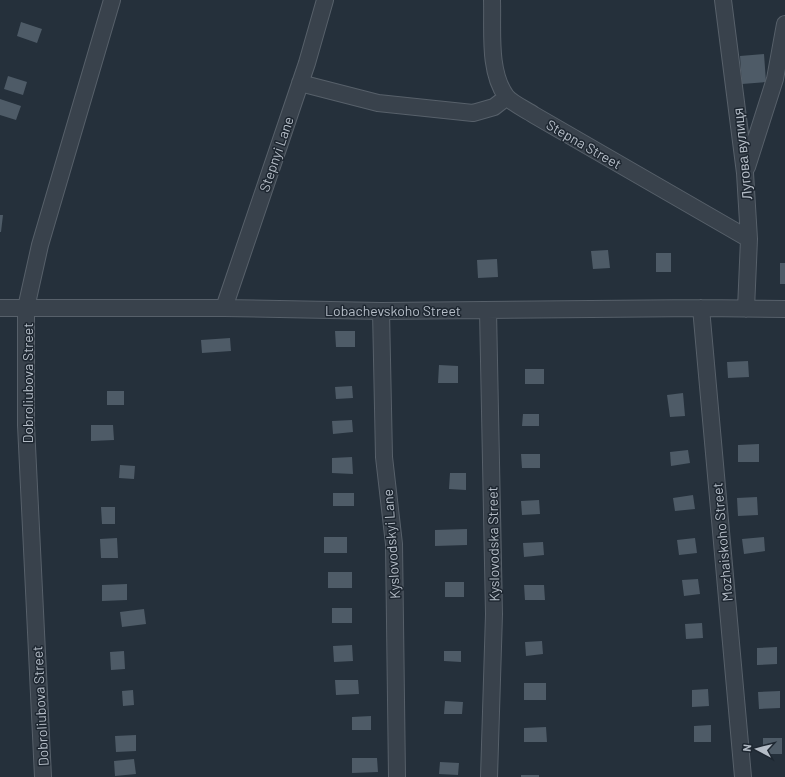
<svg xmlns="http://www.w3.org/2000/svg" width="785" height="777" viewBox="0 0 785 777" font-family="Barlow,sans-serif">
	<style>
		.building { fill: #4e5b67 }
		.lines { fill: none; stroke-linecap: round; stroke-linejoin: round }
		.street-casing { stroke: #57606a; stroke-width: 18 }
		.street { stroke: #39424c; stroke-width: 16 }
		.labels { text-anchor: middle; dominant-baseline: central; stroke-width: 3; stroke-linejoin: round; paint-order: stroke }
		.street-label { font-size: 14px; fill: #b5bdc7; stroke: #1e2731 }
	</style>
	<rect width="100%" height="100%" fill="#25303b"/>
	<path class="building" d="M21 22 42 29 37 43 17 36Z
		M764 54 766 82 742 84 740 56Z
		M8 76 27 82 23 95 4 89Z
		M0 99 21 106 16 120 0 115Z
		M0 215H3L1 232H0Z
		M608 250 610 268 593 269 591 251Z
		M656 253H671V272H656Z
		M497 259 498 277 478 278 477 260Z
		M780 263H785V284H780Z
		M335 331H355V347H336Z
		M230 338 231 351 202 353 201 340Z
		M748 361 749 377 728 378 727 362Z
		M439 365 458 366V383H438Z
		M525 369H544V384H525Z
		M352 386 353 398 336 399 335 387Z
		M107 391H124V405H107Z
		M683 393 685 416 670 417 667 395Z
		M523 414H539V426H522Z
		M352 420 353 432 333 434 332 421Z
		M91 425H113L114 440 91 441Z
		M759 444V462H738V445Z
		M688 450 690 463 671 466 670 452Z
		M521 454H540V468H522Z
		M352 457 353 474 332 473V458Z
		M120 465 135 466 134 479 119 478Z
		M450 473H466V490L449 489Z
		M333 493H354V506H333Z
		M693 495 695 509 675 511 673 498Z
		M757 497 758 515 738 516 737 498Z
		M539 500 540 514 522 515 521 501Z
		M101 507H115V524H102Z
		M467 529V545L435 546V530Z
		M324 537H347V553H324Z
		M764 537 765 551 744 554 742 539Z
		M117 538 118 558H101L100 539Z
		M695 538 697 553 679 555 677 540Z
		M543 542 544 555 524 557 523 543Z
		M328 572H352V588H328Z
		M698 579 700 594 684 596 682 580Z
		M445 582H464V597H445Z
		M127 584V600L102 601V585Z
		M524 585H544L545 600H525Z
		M332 608H352V623H332Z
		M144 609 146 624 122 627 120 612Z
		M702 623 703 638 686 639 685 624Z
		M542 641 543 654 526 656 525 642Z
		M352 645 353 661 334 662 333 646Z
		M777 647V664L757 665V648Z
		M124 651 125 669 111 670 110 652Z
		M444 651H461V662L444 661Z
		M335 680H358L359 694 336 695Z
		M524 683H546V700H524Z
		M708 689 709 706 692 707V690Z
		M133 690 134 705 123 706 122 691Z
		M780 691V708L759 709 758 692Z
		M445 701 463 702 462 714H444Z
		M371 716V730H352V717Z
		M711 725V742H694V726Z
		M546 727 547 742H524V728Z
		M136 735V751L116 752 115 736Z
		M763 738H782V754H763Z
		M352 758H377L378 772 352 773Z
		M134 759 136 774 115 776 114 761Z
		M440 762 459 763 458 775 439 774Z
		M521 775H539V777H521Z"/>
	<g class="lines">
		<g class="street-casing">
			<path id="street" d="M492 0C493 30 488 71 506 96 511 103 527 110 534 115L749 239
				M723 0 745 173 749 239 746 309
				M300 83 378 103 473 113 494 107 507 97
				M747 167 775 79 785 24
				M0 308H224L381 311 701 308 785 309
				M224 308 307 63 325 0
				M701 308 743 777
				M488 310 494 614 489 777
				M381 311 384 457 394 544 397 777
				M43 777 26 425V308L40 245 112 0"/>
		</g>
		<use href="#street" class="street"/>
	</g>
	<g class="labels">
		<g class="street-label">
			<text transform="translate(584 144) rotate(30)">Stepna Street</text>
			<text transform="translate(276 154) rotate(-71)">Stepnyi Lane</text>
			<text transform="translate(742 154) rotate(-96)">Лугова вулиця</text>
			<text x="393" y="310">Lobachevskoho Street</text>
			<text transform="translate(27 383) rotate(-90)">Dobroliubova Street</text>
			<text transform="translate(722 542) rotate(-95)">Mozhaiskoho Street</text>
			<text transform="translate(391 544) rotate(-94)">Kyslovodskyi Lane</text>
			<text transform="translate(493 544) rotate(-91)">Kyslovodska Street</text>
			<text transform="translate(40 706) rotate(-93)">Dobroliubova Street</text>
		</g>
	</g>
	<g transform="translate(757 749) rotate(277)" stroke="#1e2731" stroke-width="3" paint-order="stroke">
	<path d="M0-3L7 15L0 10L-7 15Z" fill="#b5bdc7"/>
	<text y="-6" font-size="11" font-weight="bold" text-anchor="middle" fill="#b5bdc7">N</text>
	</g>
</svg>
